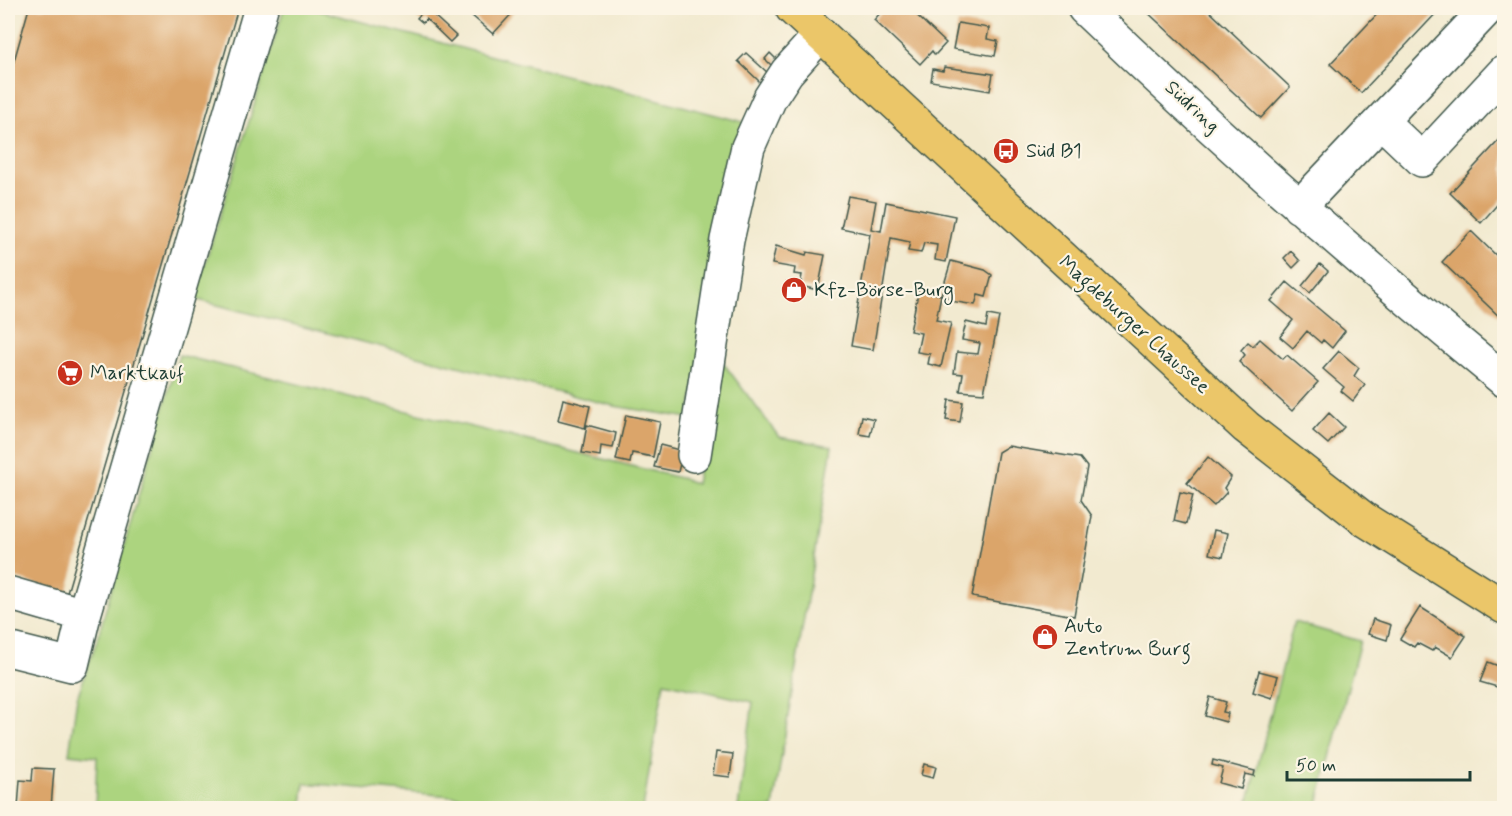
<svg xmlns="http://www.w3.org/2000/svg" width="1512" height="816" viewBox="0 0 1512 816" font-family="Mynerve,sans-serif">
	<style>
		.green { fill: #acd47f; stroke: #66885a; stroke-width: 1.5 }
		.building { fill: #dba56b }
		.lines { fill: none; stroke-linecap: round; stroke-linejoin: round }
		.minor-casing { stroke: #3f574b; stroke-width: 36 }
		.major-casing { stroke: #3f574b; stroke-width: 36 }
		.minor { stroke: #fff; stroke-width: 33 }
		.major { stroke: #ebc669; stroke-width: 33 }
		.labels { text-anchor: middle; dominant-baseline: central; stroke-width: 4.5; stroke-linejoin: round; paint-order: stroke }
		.street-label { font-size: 20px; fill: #1f3d34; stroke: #fcf5e5 }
		.poi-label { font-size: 20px; fill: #1f3d34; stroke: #fcf5e5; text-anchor: start }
	</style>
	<rect width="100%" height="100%" fill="#fcf5e5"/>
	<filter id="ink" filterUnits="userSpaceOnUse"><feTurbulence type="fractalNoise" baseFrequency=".0167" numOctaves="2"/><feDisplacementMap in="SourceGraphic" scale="12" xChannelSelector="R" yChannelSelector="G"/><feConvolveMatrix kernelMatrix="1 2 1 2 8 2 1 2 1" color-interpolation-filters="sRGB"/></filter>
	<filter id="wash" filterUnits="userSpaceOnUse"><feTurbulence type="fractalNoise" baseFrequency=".008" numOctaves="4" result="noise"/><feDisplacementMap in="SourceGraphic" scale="24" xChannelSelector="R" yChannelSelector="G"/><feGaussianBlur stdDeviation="1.35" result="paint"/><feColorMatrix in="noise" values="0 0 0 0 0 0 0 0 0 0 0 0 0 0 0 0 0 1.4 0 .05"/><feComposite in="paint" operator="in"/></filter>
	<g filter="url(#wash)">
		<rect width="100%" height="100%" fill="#f2ead0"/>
		<path class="green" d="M284 8H309L747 123 689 418 614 406 194 299Z
			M179 355 684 479 696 484 718 356 779 437 832 446 773 808H738L753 702 664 682 643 808H585L304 783 302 808H95L97 757 69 754 77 698 97 640Z
			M1294 622 1360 641 1317 808H1247Z"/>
		<g id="blocks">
			<path class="building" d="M29 8H238L67 593 8 576V82Z
				M426 8 435 9 431 13 456 36 450 42 426 19 423 23 417 18Z
				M463 8H517L493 34Z
				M880 8H909L946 43 935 55 932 51 920 64 874 20 883 10Z
				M969 8H995L993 12Z
				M1143 8H1206L1290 87 1261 118Z
				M1383 8H1441L1361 93 1330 64Z
				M958 23 989 28 987 39 998 41 995 56 953 49Z
				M746 53 768 73 760 82 738 61Z
				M770 53 778 61 773 67 765 59Z
				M944 67 993 74 990 91 931 81 933 69 943 71Z
				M1504 135V197L1481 223 1450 193Z
				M848 196 876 201 871 229 881 231 886 202 955 216 946 262 935 260 937 245 924 243 921 253 908 251 910 242 891 238 873 350 851 346 870 234 841 228Z
				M1471 231 1504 263V321L1442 262Z
				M776 246 806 255 807 252 825 255 818 290 800 286 802 275 794 274 795 268 772 264Z
				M1291 251 1300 261 1293 268 1284 258Z
				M951 261 985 270 992 275 986 297 978 295 975 305 950 301 951 298 941 295 936 320 951 323 941 367 928 364 930 354 917 352 921 333 910 331 919 289 941 295Z
				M1320 264 1328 271 1310 293 1302 286Z
				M1287 282 1345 331 1332 348 1323 340 1321 343 1307 331 1293 348 1280 337 1293 320 1271 301Z
				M988 315 999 317 984 393 960 391 963 374 954 373 957 352 978 354 980 343 962 340 966 322 986 327Z
				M1260 339 1283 359 1287 355 1318 382 1292 411 1239 362 1245 355 1241 350 1248 342 1253 346Z
				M1339 351 1359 368 1354 376 1365 385 1353 401 1341 391 1344 387 1323 369Z
				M563 399 590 406 585 428 558 421Z
				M949 400 963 402 960 422 946 420Z
				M1329 413 1344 427 1328 444 1313 431Z
				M626 415 660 422 653 457 632 453 630 463 616 460Z
				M862 416 874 419 870 436 859 434Z
				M587 425 616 433 613 448 601 446 600 456 582 453Z
				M660 445 683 451 678 472 654 467Z
				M1008 446 1080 458 1087 467 1081 500 1092 516 1074 616 972 597 998 452Z
				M1208 457 1231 477 1224 488 1227 492 1214 506 1187 483Z
				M1180 492 1193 495 1186 524 1174 521Z
				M1214 530 1228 533 1223 557 1209 554Z
				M1420 607 1466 636 1452 657 1435 647 1432 651 1417 643 1414 647 1400 639Z
				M1373 619 1391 625 1387 640 1368 634Z
				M1488 662 1504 668V689L1480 682Z
				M1259 671 1278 676 1272 698 1253 692Z
				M1210 697 1226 702 1223 712 1228 713 1226 722 1205 716Z
				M716 752 733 754 730 777 713 775Z
				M1213 760 1255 771 1254 776 1245 774 1241 789 1219 783 1223 768 1212 765Z
				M924 764 936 767 933 778 921 775Z
				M33 768 54 769 51 808H18L20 780 32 781Z"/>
		</g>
	</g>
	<g filter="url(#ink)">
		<use href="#blocks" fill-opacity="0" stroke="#3f574b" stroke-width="1.5"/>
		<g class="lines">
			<g class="minor-casing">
				<path id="minor" d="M1084 8C1219 138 1360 262 1504 380
					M1381 121 1422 160 1504 72
					M1299 207 1488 8
					M694 455 727 240 748 147 770 98 787 72 821 34
					M8 593 84 615 261 8
					M8 649 72 665 84 615"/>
			</g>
			<g class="major-casing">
				<path id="major" d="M792 8 1246 427 1364 519 1504 607"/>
			</g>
			<use href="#minor" class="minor"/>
			<use href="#major" class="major"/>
		</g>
	</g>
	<defs>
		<g id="bus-disc" transform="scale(1.35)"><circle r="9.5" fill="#c8321e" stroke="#fcf5e5"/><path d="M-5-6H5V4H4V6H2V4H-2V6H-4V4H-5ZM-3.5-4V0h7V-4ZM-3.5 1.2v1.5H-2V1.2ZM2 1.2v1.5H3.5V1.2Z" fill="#fff"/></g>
		<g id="shop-disc" transform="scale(1.35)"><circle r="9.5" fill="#c8321e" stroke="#fcf5e5"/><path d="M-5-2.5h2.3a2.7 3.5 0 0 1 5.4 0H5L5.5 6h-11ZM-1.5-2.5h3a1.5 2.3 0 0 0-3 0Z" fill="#fff"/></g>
		<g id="supermarket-disc" transform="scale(1.35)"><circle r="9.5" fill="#c8321e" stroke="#fcf5e5"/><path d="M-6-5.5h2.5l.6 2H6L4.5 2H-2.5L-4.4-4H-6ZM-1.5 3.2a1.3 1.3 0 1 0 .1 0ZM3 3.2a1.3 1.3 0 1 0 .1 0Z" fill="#fff"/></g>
	</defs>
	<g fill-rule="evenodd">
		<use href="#bus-disc" x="1006" y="151"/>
		<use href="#shop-disc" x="794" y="290"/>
		<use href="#supermarket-disc" x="70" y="373"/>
		<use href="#shop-disc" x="1045" y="637"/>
	</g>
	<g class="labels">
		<g class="street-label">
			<text transform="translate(1192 107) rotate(43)">Südring</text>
			<text transform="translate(1134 325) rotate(42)">Magdeburger Chaussee</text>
		</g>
		<g class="poi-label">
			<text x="1026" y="151">Süd B1</text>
			<text x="814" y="290">Kfz-Börse-Burg</text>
			<text x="90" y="373">Marktkauf</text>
			<text x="1064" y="626">Auto<tspan x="1064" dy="23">Zentrum Burg</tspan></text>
		</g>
	</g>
	<rect width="1512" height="816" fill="none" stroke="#fcf5e5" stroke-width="30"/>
	<path d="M1287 771v9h183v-9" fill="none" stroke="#1f3d34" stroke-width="3"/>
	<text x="1296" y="771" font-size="18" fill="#1f3d34" stroke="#fcf5e5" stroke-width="4.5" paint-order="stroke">50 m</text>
</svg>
